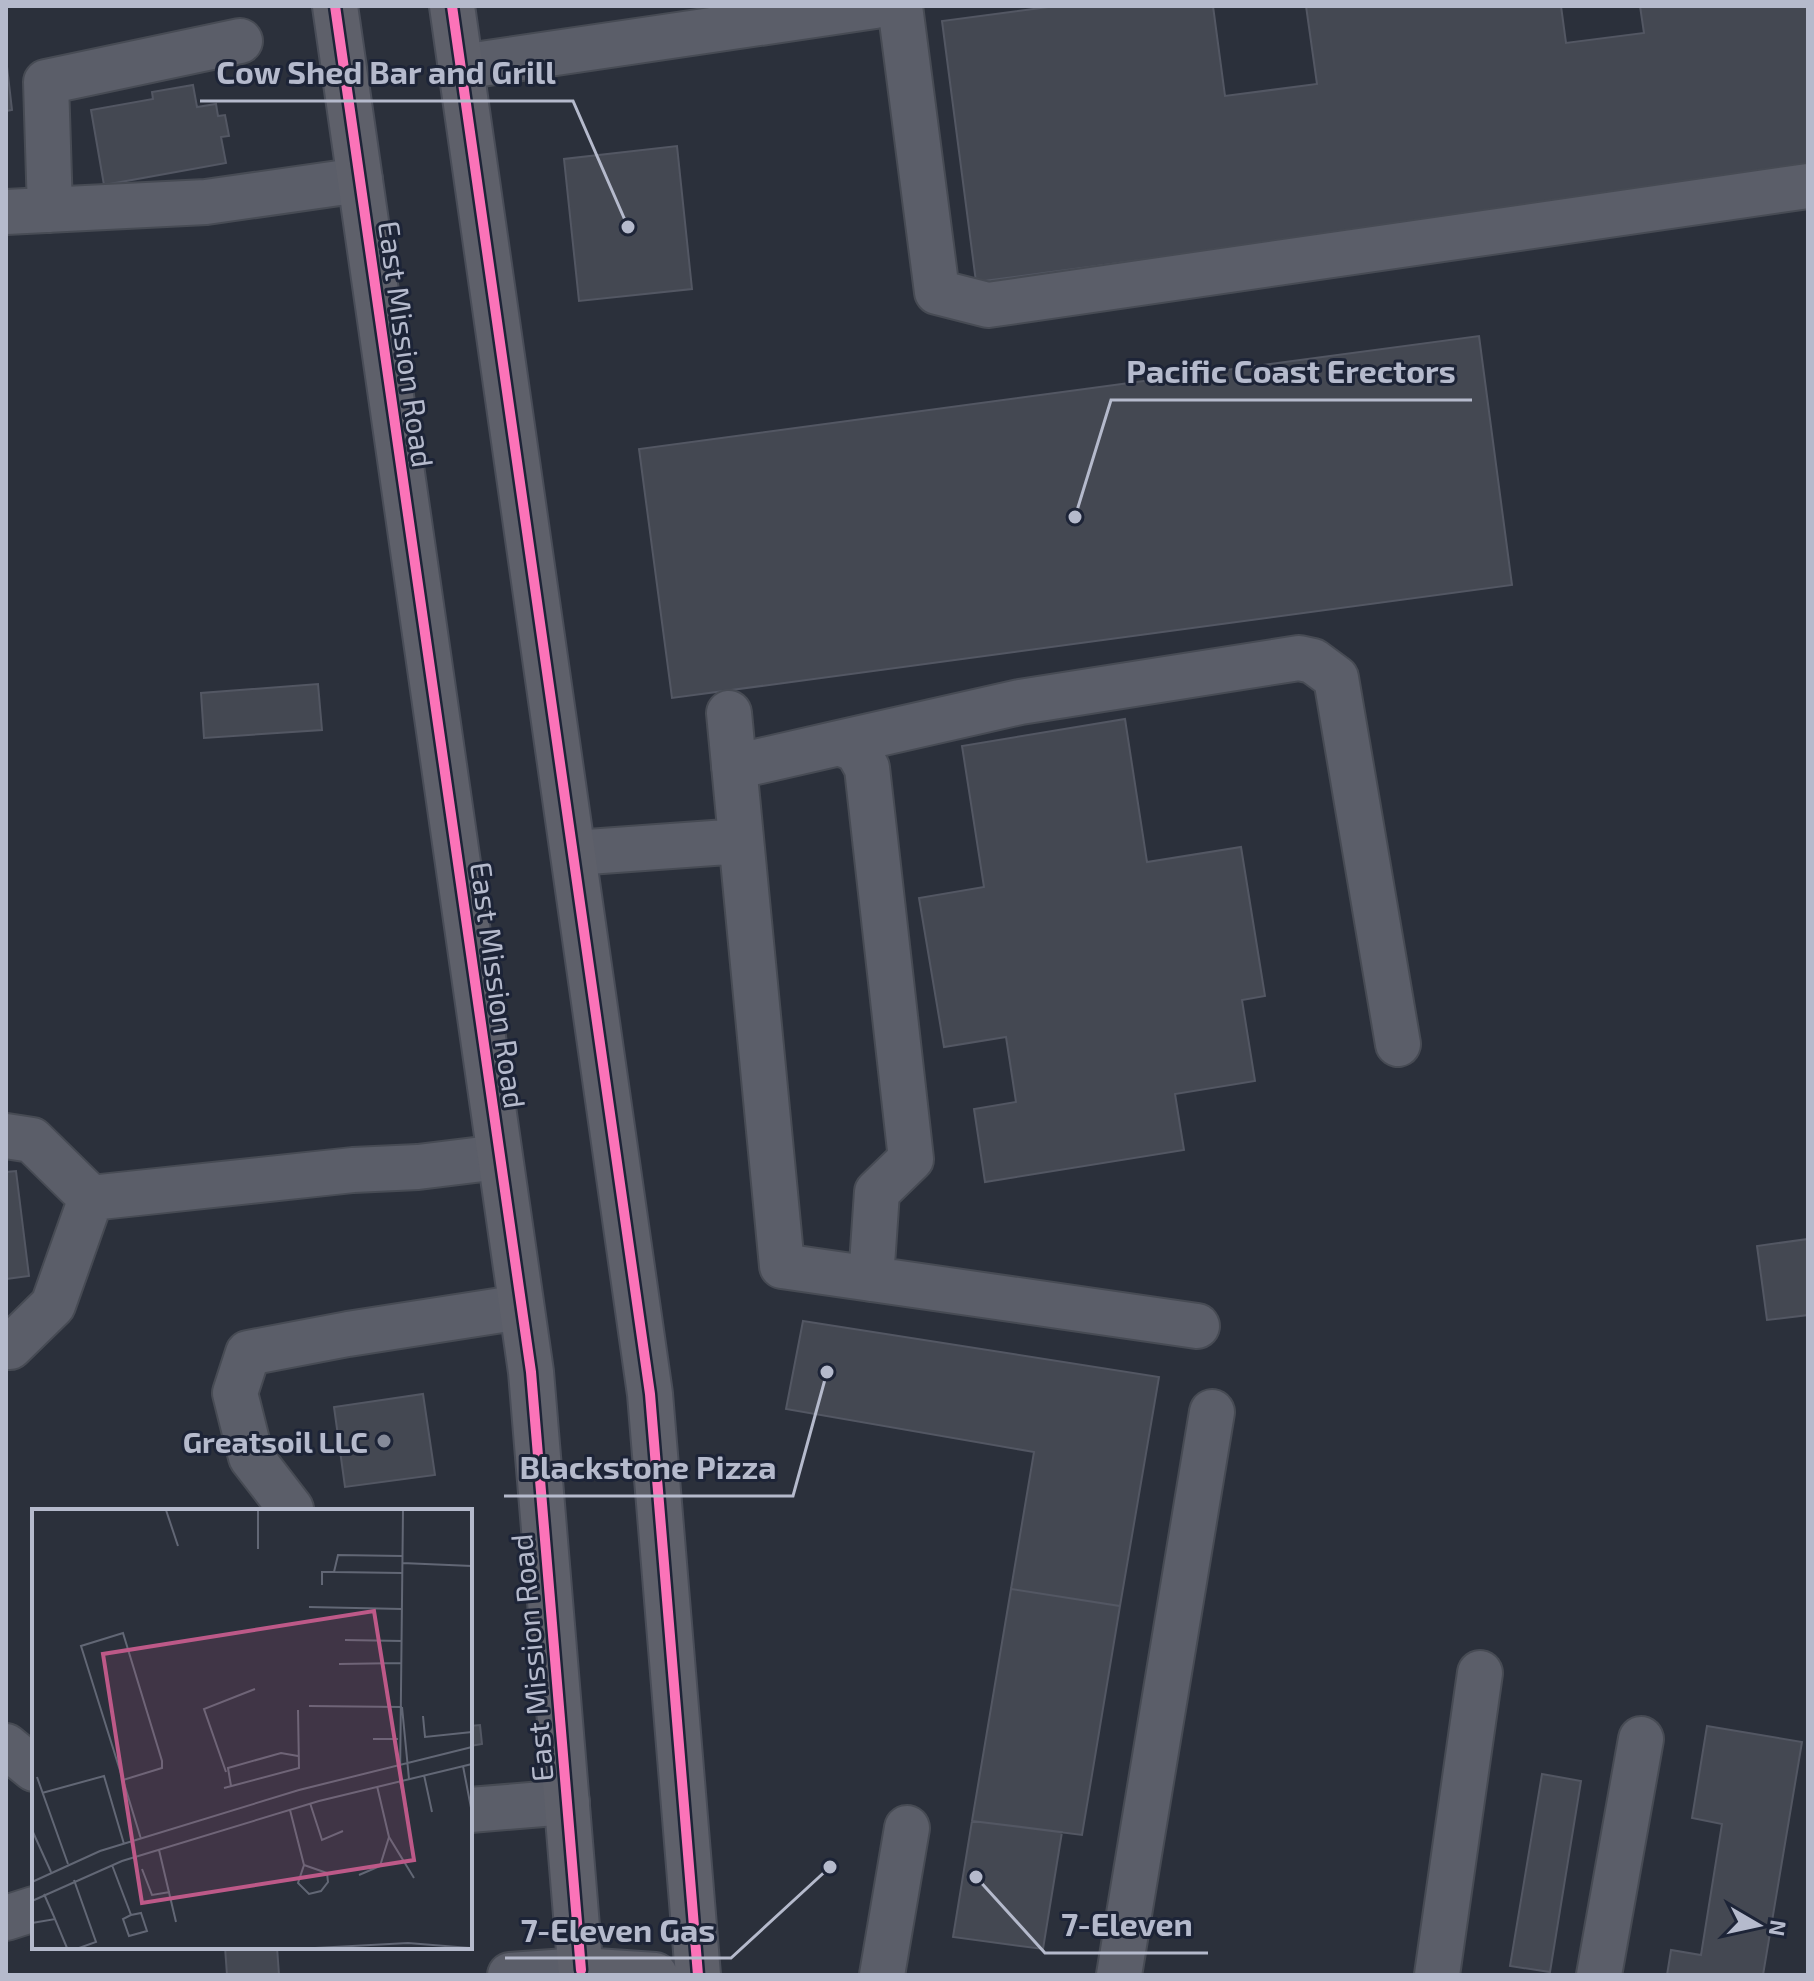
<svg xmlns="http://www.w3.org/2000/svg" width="1814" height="1981" viewBox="0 0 1814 1981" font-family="'Exo 2',sans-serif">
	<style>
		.building { fill: #444852; stroke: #535763; stroke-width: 2 }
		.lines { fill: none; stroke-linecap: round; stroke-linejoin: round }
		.minor-casing { stroke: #474b54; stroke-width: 48 }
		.major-casing { stroke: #494d58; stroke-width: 48 }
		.minor { stroke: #5b5e69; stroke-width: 44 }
		.major { stroke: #5e606a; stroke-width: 44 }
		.cycleway-casing { stroke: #1d2437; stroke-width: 15 }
		.cycleway { stroke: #fb73b8; stroke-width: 10 }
		.poi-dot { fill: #858a99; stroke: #1d2437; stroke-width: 3 }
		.labels { text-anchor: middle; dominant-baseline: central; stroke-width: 6; stroke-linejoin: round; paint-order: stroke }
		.street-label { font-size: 30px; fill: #b5bacc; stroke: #1d2437 }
		.poi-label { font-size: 30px; font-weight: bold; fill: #b5bacc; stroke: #1d2437; text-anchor: end }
		.inset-road { fill: none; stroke: #626775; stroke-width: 2 }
		.view { fill: #bd5988; fill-opacity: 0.15; stroke: #bd5988; stroke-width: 4 }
		.inset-edge { fill: none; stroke: #b5bacc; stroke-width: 4 }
		.leader { fill: none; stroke: #b5bacc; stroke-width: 3 }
		.callout-dot { fill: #b5bacc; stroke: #1d2437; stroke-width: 3 }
		.callout-label { font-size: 32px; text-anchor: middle; font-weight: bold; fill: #b5bacc; stroke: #1d2437; stroke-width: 6; stroke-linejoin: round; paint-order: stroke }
	</style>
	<rect width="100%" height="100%" fill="#2b303b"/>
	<path class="building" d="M1056 6H1213L1225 96 1317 84 1306 6H1561L1566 43 1644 33 1640 6H1808V171L976 282 942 21Z
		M6 58 12 110 6 111Z
		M193 85 197 107 216 104 218 116 225 115 229 136 221 137 226 163 104 185 91 110 153 99 152 92Z
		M677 146 692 289 579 301 564 159Z
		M1479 336 1512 585 672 698 639 449Z
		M318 684 322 730 204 738 201 693Z
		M1125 719 1147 862 1241 847 1265 996 1242 1000 1255 1081 1175 1094 1184 1150 985 1182 974 1109 1016 1102 1006 1037 944 1047 919 898 984 887 962 746Z
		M16 1171 29 1276 6 1279V1172Z
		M1808 1239V1315L1767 1320 1757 1246Z
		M803 1321 1159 1377 1120 1606 1011 1589 1034 1452 786 1409Z
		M423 1394 435 1475 345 1487 334 1407Z
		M1011 1589 1120 1606 1082 1835 972 1821Z
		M480 1725 482 1744 470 1746V1726Z
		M1707 1726 1802 1742 1763 1975H1667L1671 1950 1701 1955 1722 1824 1692 1818Z
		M1542 1774 1581 1781 1550 1972 1510 1966Z
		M972 1821 1062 1832 1043 1949 953 1937Z
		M225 1947H277L279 1975H227Z"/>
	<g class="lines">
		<g class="minor-casing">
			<path id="minor" d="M900 6 937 292 988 305 1808 186
				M461 67 875 6
				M50 210 46 82 240 41
				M6 212 206 202 360 180
				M729 713 782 1266 1197 1326
				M839 743 1020 702 1299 658 1313 661 1336 678 1398 1044
				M734 767 839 743 857 750 867 768 911 1159 877 1192 871 1279
				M574 853 741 841
				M6 1136 32 1140 91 1198
				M91 1198 353 1170 418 1167 499 1157
				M6 1347H10L53 1305 91 1198
				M291 1509 251 1457 235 1393 248 1353 348 1334 521 1307
				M6 1746 34 1769
				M470 1810 567 1802
				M6 1918 34 1909
				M510 1975 581 1970
				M882 1975 907 1828
				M1119 1975 1212 1412
				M1437 1975 1480 1673
				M1599 1975 1641 1739"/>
		</g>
		<g class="major-casing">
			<path id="major" d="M335 6 531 1372 581 1975
				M452 6 650 1394 698 1975
				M581 1970 655 1975"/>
		</g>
		<use href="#minor" class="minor"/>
		<use href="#major" class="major"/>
		<g class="cycleway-casing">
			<path id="cycleway" d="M335 6 531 1372 581 1970
				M452 6 650 1394 698 1975"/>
		</g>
		<use href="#cycleway" class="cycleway"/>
	</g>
	<circle class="poi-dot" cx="384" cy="1441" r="8"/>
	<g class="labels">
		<g class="street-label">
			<text transform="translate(407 344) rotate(82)">East Mission Road</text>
			<text transform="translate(499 985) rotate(82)">East Mission Road</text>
			<text transform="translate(531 1658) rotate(-95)">East Mission Road</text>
		</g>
		<g class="poi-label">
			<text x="368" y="1441">Greatsoil LLC</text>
		</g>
	</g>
	<g transform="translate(32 1509)">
		<rect width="440" height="440" fill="#2b303b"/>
		<path class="inset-road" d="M134 1 146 37M226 40V1M370 54 440 57M302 63 370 64M290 76V63H302L306 46 370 47M277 98 370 100M313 131 370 132M307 155 370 154M277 197 370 198M370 198 377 270M391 207 393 228 440 223M341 230H366M431 257 440 304M194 263 172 200 223 180M392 266 400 303M5 268 36 355M91 271 130 259V252L91 124 49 137 91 271 109 330M368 272 375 302M368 272 371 1M199 277 196 259 249 244 266 247M345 277 357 328 382 369M192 279 267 259 266 201M10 284 72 267 92 335M278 294 290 331 311 322M258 301 272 356 266 374 277 385 289 382 296 373 295 364 272 356M0 321 19 363M127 341 144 413M80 356 99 406 91 410 97 427 115 422 109 404 99 406M110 360 120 386 138 383M327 366 348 357 357 328M42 371 64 433 47 439M0 373 68 342 267 281 440 238M12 385 23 410M0 392 90 352 287 292 440 255M0 414 23 410 35 439M283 439 376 434 438 439"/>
		<path class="view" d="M342 102 382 351 110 394 71 145Z"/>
		<rect width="440" height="440" class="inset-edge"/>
	</g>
	<path class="leader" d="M628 227L573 101H200M1075 517L1111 400H1472M827 1372L793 1496H504M976 1877L1045 1953H1208M830 1867L731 1958H505"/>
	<g class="callout-dot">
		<circle cx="628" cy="227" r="8"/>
		<circle cx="1075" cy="517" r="8"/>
		<circle cx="827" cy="1372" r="8"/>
		<circle cx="976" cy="1877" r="8"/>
		<circle cx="830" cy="1867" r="8"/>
	</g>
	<g class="callout-label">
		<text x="386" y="84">Cow Shed Bar and Grill</text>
		<text x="1291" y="383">Pacific Coast Erectors</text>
		<text x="648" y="1479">Blackstone Pizza</text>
		<text x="1127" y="1936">7-Eleven</text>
		<text x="618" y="1942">7-Eleven Gas</text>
	</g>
	<rect width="1814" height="1981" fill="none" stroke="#b5bacc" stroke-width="16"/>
	<g transform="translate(1758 1925) rotate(99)" stroke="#1d2437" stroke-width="6" paint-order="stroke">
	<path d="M0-6L14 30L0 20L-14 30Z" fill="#b5bacc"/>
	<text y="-12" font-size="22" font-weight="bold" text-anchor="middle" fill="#b5bacc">N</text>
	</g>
</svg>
